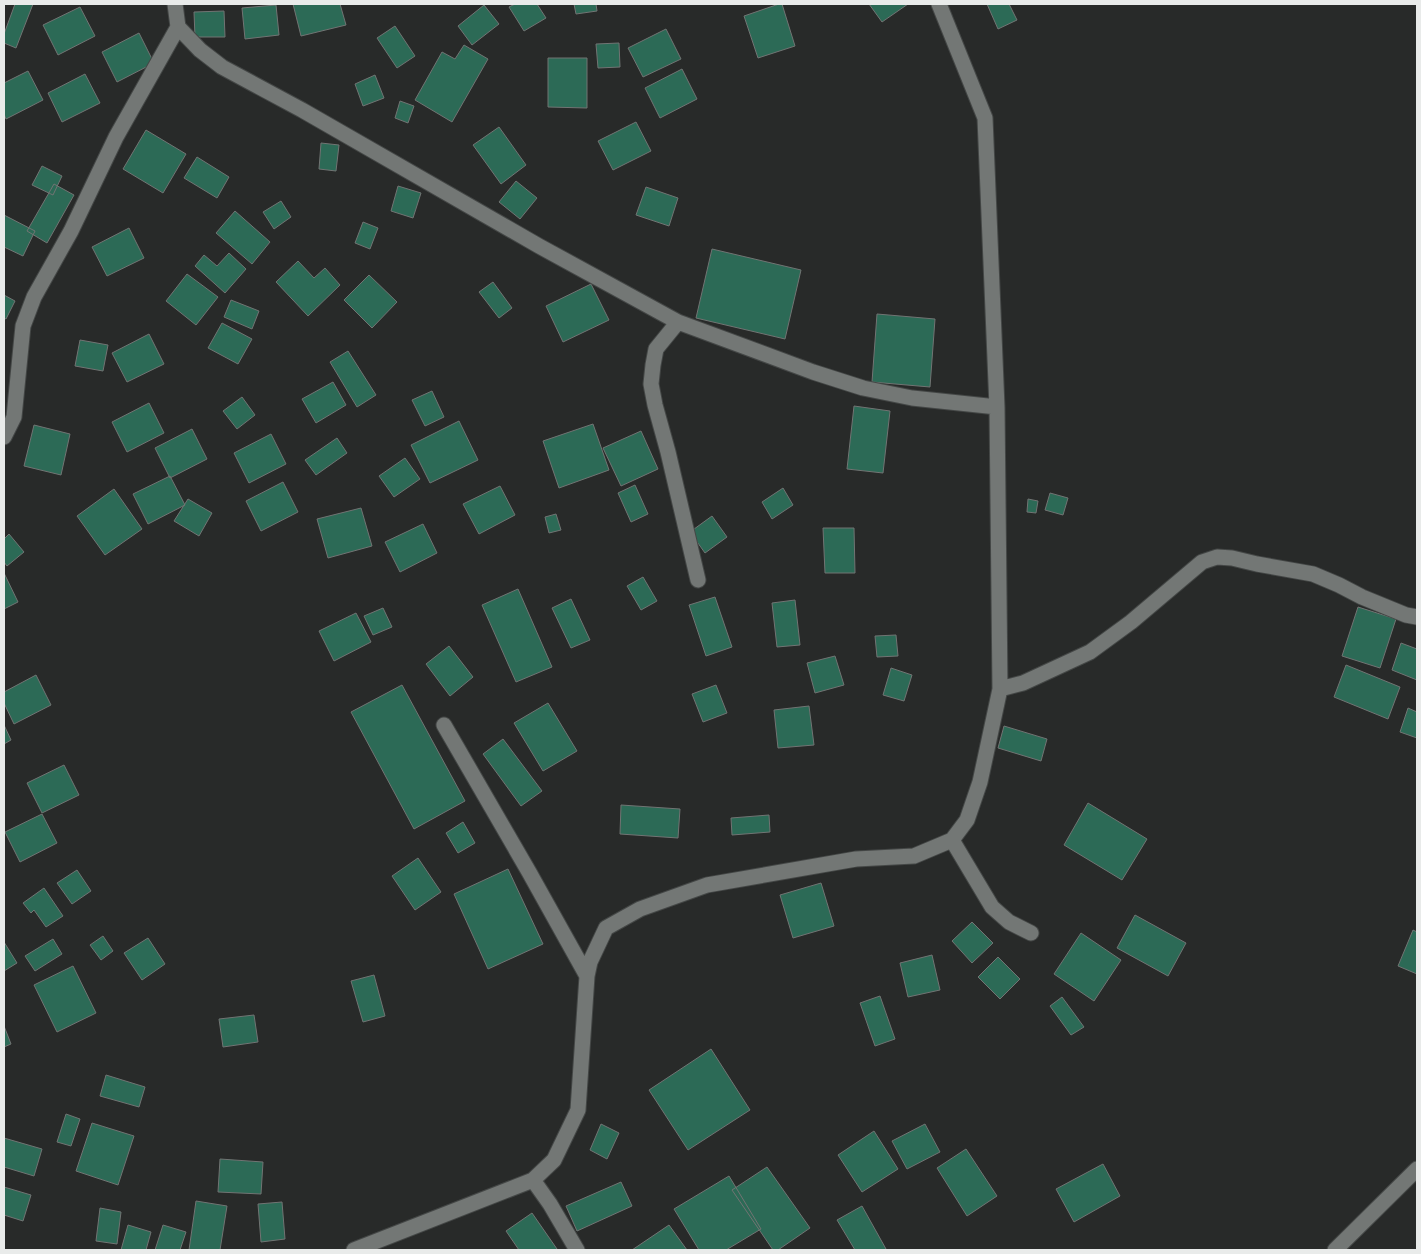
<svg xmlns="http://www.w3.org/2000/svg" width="1421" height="1254" viewBox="0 0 1421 1254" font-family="'Zilla Slab',serif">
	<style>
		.building { fill: #2c6a56; stroke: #717473 }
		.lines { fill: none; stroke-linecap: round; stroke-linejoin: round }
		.street-casing { stroke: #444746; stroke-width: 17 }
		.street { stroke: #737775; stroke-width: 15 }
	</style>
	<rect width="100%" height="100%" fill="#282a29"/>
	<path class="building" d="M15 4H33L16 48 4 43V34Z
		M293 4H340L346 25 301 36Z
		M515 4H537L546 18 524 31 509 7Z
		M574 4H596L597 11 576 14Z
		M779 4H782L795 46 758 58 744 16Z
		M869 4H908L882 22Z
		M987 4H1009L1017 20 998 29Z
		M276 5 279 35 245 39 242 8Z
		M484 5 499 24 472 45 458 26Z
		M80 7 95 36 58 55 43 25Z
		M224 11 225 37H195L194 12Z
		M395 26 415 56 397 68 377 38Z
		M666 29 681 59 643 77 628 48Z
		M139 33 154 63 117 82 102 52Z
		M619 43 620 67 598 68 596 44Z
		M464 45 488 59 452 122 415 100 442 52 455 59Z
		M548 58H587V108L548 107Z
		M682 69 697 99 660 118 645 88Z
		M28 71 43 100 6 119 4 114V83Z
		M85 74 100 103 62 122 48 93Z
		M375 75 384 98 363 106 355 84Z
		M400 101 414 106 408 123 395 118Z
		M636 122 651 151 613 170 598 141Z
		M499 127 526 165 501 184 473 145Z
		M146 130 186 154 163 193 123 169Z
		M321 143 339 145 336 171 319 169Z
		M197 157 229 177 217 198 184 178Z
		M42 166 62 176 53 195 32 185Z
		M516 181 537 198 520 219 499 202Z
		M54 184 74 195 47 243 27 231Z
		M398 186 421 193 413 218 391 211Z
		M646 187 678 198 669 226 636 215Z
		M281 201 291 217 274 229 263 212Z
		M235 211 270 242 252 264 216 233Z
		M4 215 35 231 23 256 4 247Z
		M363 222 378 228 370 249 355 243Z
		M129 228 144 258 107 276 92 247Z
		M712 249 801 270 785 339 696 318Z
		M229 253 246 269 225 293 195 266 204 255 217 266Z
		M298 261 314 278 325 268 340 285 308 316 276 282Z
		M187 274 218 297 196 325 166 301Z
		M369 275 397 302 372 328 344 300Z
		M493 282 512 308 499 318 479 292Z
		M591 284 609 320 563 342 546 306Z
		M4 295 15 301 6 319 4 318Z
		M231 300 259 311 252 329 224 317Z
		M877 314 935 319 930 387 872 382Z
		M222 323 252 339 238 364 208 348Z
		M149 334 164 364 127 382 112 353Z
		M80 340 108 345 103 371 75 366Z
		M348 351 376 395 357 407 330 362Z
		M333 382 346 405 316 423 302 399Z
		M432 391 444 417 425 426 412 400Z
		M242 397 255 415 237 429 223 411Z
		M149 403 164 433 127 452 112 422Z
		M854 406 890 411 883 473 847 469Z
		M459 421 478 460 430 483 411 445Z
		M593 424 609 470 559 488 543 441Z
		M34 425 70 434 61 475 24 466Z
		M192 429 207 459 170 478 155 448Z
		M641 431 658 469 621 486 603 448Z
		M271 434 286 464 249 483 234 453Z
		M337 438 347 453 316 475 305 460Z
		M405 458 420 479 394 497 379 476Z
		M170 476 185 505 148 524 133 494Z
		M283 482 298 512 261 531 246 501Z
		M635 485 648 514 631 522 618 493Z
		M500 486 515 515 479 534 463 504Z
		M783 488 793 505 772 519 762 502Z
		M114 489 142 529 105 555 77 516Z
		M1050 493 1068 498 1063 515 1045 510Z
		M188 499 212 513 199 536 174 521Z
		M1028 499 1038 501 1036 513 1027 512Z
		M361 508 372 546 328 558 317 519Z
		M556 514 561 530 549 533 545 517Z
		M712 516 727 537 705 553 690 532Z
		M423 524 437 553 400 572 385 542Z
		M823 528H854L855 573H825Z
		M9 534 24 552 7 566 4 562V539Z
		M4 573 18 602 4 609Z
		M643 577 657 601 641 610 627 586Z
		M518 589 552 667 516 682 482 605Z
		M715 597 732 647 706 656 689 605Z
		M571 599 590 640 571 648 552 608Z
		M795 600 800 645 777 647 772 603Z
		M1358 607 1396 619 1380 668 1342 656Z
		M383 608 392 627 373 635 364 616Z
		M356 613 371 642 334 661 319 631Z
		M896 635 898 656 877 657 875 636Z
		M1401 643 1417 649V680L1392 670Z
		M449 646 473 677 450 696 426 664Z
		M835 656 844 685 815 693 807 663Z
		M1346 665 1400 687 1388 719 1334 697Z
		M891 668 912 675 904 701 883 695Z
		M36 675 51 705 14 724 4 703V692Z
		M402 685 465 801 414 829 351 712Z
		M716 685 727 713 703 722 692 694Z
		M548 703 577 751 543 771 514 723Z
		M809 706 814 745 778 748 774 710Z
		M1408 708 1417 712V738L1400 732Z
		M4 725 11 740 4 744Z
		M1004 726 1047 739 1041 761 998 748Z
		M503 739 542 791 521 806 483 754Z
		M64 765 79 795 42 813 27 783Z
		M1088 803 1147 839 1122 880 1064 845Z
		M621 805 680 809 678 838 620 834Z
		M42 814 57 843 20 862 5 832Z
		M769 815 770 832 732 835 731 818Z
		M463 822 475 843 458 853 446 833Z
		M418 858 441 892 415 910 392 876Z
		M508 869 543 944 488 969 454 894Z
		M77 870 91 891 72 904 57 883Z
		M821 883 834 926 793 938 780 895Z
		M44 888 63 916 46 927 34 910 31 913 23 903Z
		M1135 915 1186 943 1168 976 1117 948Z
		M972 922 993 943 972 963 952 941Z
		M1413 930 1417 932V974L1398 966Z
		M1081 933 1121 960 1094 1001 1054 974Z
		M103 936 113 951 101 960 90 945Z
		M148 938 165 964 142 980 124 953Z
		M53 939 62 954 35 971 25 956Z
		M4 942 17 963 4 971Z
		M932 955 940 990 908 997 900 963Z
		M998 957 1020 979 1000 999 978 977Z
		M73 966 96 1013 57 1032 34 985Z
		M374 975 385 1016 363 1022 351 981Z
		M880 996 895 1039 875 1046 860 1003Z
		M1062 997 1084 1027 1071 1035 1050 1006Z
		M254 1015 258 1042 223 1047 219 1019Z
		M4 1026 11 1044 4 1047Z
		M711 1049 750 1110 688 1150 649 1090Z
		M106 1075 145 1087 139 1107 100 1096Z
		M66 1114 80 1119 71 1146 57 1142Z
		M92 1123 134 1136 118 1185 76 1171Z
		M601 1124 619 1133 607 1159 590 1150Z
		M925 1124 940 1152 907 1169 892 1141Z
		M874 1131 898 1169 862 1192 838 1155Z
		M4 1138 42 1149 34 1176 4 1167Z
		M966 1149 997 1196 967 1216 937 1168Z
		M220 1159 263 1162 261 1194 218 1192Z
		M1103 1164 1120 1196 1074 1222 1056 1189Z
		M767 1167 810 1228 778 1250H773L732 1190Z
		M729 1176 761 1229 726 1250H699L674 1209Z
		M621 1182 632 1206 577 1231 566 1206Z
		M4 1187 31 1195 23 1221 4 1215Z
		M196 1201 227 1206 220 1250H189Z
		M282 1202 285 1239 261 1242 258 1204Z
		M862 1206 886 1249 883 1250H855L837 1220Z
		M100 1208 121 1212 117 1244 96 1241Z
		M532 1213 557 1249 555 1250H519L506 1231Z
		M128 1225 151 1232 146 1250H121Z
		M163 1225 186 1232 180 1250H155Z
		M669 1225 687 1250H632Z"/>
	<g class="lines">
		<g class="street-casing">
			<path id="street" d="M175 4 178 27 200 50 222 67 302 110 539 246 678 322 813 372 863 388 912 398 997 407
				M678 322 656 349 653 365 651 384 655 405 668 452 698 580
				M4 437 14 417 23 326 34 297 71 231 116 137 178 27
				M1000 689 1023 683 1090 652 1131 622 1202 562 1217 557 1232 558 1257 564 1313 574 1339 585 1362 597 1406 615 1417 617
				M444 725 529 872 587 976
				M952 840 992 907 1009 922 1031 933
				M533 1180 550 1204 577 1250
				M354 1250 533 1180 554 1160 578 1110 587 976 590 962 606 928 640 909 707 885 856 859 914 856 952 840 967 820 980 782 1000 689 997 407 985 118 939 4
				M1335 1250 1417 1169"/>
		</g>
		<use href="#street" class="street"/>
	</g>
	<rect width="1421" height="1254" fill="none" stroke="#e9ebea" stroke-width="10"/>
</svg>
